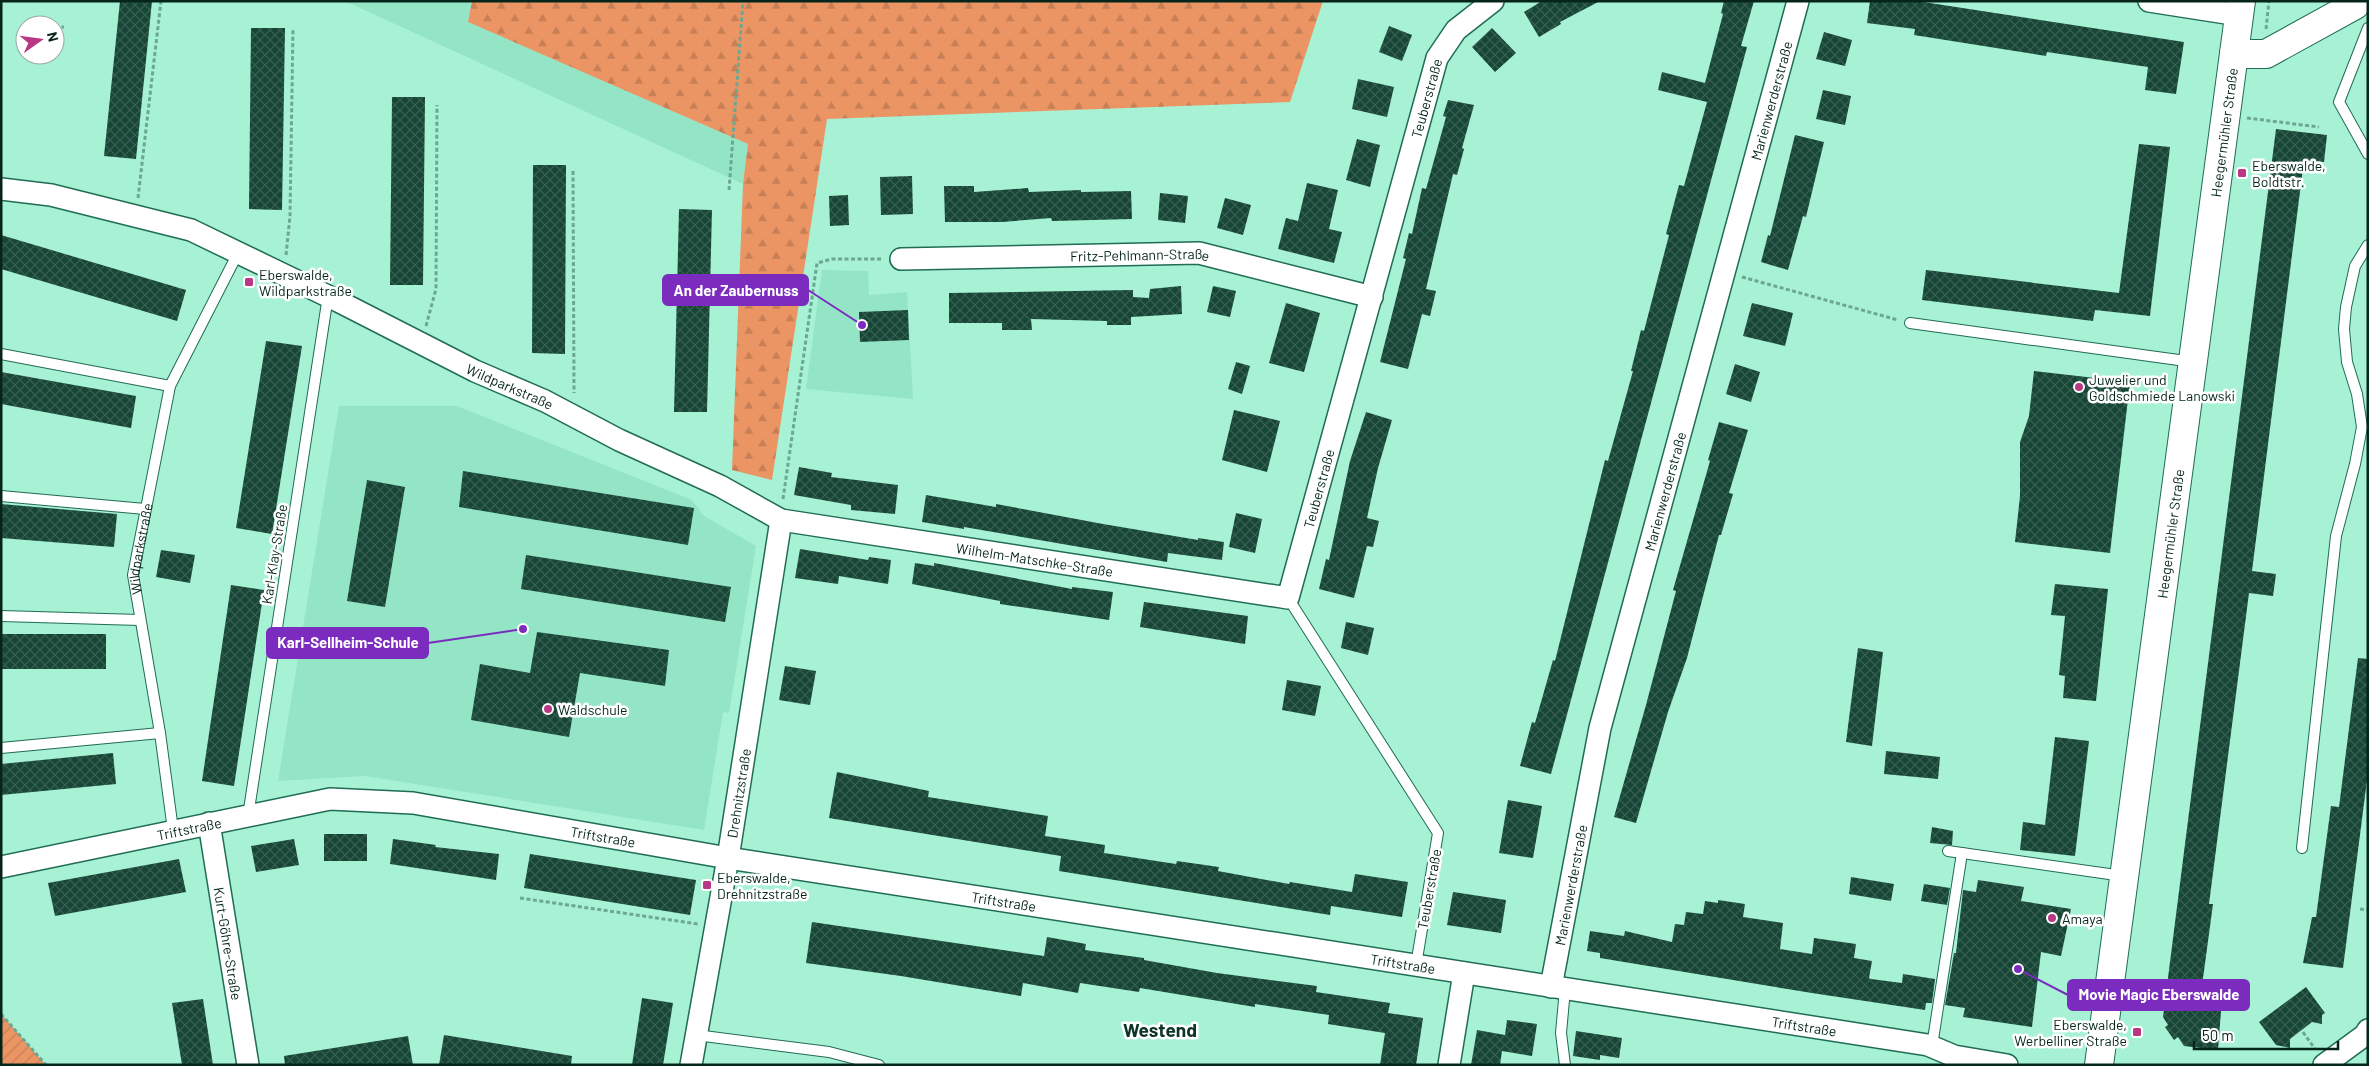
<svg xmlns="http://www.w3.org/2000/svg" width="2369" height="1066" viewBox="0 0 2369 1066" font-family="Barlow,sans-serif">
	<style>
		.built { fill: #93e5c6 }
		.forest { fill: url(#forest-firs) }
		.garden { fill: url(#garden-furrows) }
		.building { fill: url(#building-cross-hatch) }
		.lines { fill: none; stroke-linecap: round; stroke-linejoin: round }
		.service-casing { stroke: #206c54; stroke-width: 12 }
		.minor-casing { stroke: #206c54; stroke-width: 24 }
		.secondary-casing { stroke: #206c54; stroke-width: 30 }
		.primary-casing { stroke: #206c54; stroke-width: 30 }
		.path { stroke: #6ca791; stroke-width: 3; stroke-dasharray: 4 2.5; stroke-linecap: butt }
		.service { stroke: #fff; stroke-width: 10 }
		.minor { stroke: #fff; stroke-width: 21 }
		.secondary { stroke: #fff; stroke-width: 28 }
		.primary { stroke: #fff; stroke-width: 28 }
		.poi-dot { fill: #b83883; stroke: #fff; stroke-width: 2 }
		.labels { text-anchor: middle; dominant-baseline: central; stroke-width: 5; stroke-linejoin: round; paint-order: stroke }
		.street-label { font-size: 14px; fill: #05251b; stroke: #fff }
		.poi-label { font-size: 14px; fill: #05251b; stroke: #fff; text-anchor: start }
		.district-label { font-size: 19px; font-weight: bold; fill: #0c3428; stroke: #fff }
		.leader { fill: none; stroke: #7b2cbf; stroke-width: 2 }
		.callout-dot { fill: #7b2cbf; stroke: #fff; stroke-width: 2 }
		.callout { fill: #7b2cbf; stroke: #7b2cbf; stroke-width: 2 }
		.callout-label { font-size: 15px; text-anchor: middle; font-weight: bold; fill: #fff }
	</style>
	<defs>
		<pattern id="forest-firs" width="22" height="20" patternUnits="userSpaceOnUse" patternTransform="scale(1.25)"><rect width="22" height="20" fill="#eb9464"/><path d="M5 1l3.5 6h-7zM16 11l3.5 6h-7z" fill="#c87f56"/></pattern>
		<pattern id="garden-furrows" width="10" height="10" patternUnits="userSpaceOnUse" patternTransform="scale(1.25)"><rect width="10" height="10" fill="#eb9464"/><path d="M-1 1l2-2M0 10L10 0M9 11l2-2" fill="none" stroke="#c87f56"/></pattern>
		<pattern id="building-cross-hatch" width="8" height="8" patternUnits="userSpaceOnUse" patternTransform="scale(1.25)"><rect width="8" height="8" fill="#174637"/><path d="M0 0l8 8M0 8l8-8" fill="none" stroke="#365e51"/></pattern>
	</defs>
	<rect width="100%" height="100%" fill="#a7f1d5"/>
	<path class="built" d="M345 1H472L468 22 748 144 743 184Z
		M822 270 868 271 869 295 907 292 913 399 806 389Z
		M339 406H457L692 500 704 516 756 546 729 713 723 712 704 830 365 776 278 781Z"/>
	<path class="forest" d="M472 1H1323L1290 102 827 119 772 480 732 470 743 184 748 144 468 22Z"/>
	<path class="garden" d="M1 1014 46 1065H1Z"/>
	<path class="building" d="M120 1H152L136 159 104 156Z
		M1542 1H1600L1560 22 1561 24 1539 37 1524 12Z
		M1724 1H1754L1741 46 1747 47 1551 774 1520 766 1532 722 1535 723 1553 660 1555 661 1605 460 1608 461 1633 371H1631L1641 330 1644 331 1669 235 1666 234 1679 185 1684 186 1707 102 1658 90 1662 72 1705 83 1723 14 1721 13Z
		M1870 1H1917L2184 42 2176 94 2145 90 2148 67 2047 52 2046 56 1914 35 1915 29 1867 23Z
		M1389 26 1412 35 1402 61 1379 52Z
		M251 28H285L282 210 249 209Z
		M1492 28 1516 53 1495 72 1472 47Z
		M1824 32 1852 40 1845 66 1816 59Z
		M1358 79 1394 87 1387 117 1352 109Z
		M1823 90 1851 96 1845 125 1816 119Z
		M392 97H425L423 285H390Z
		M1448 100 1474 105 1462 148 1464 149 1457 175 1453 174 1426 289 1436 291 1430 316 1422 314 1408 369 1380 362 1406 259 1403 258 1409 233 1412 234 1422 188 1426 189 1446 117 1443 116Z
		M2276 129 2327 135 2324 162 2304 160 2252 571 2276 574 2273 596 2249 593 2209 904H2213L2199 1008 2221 1011 2218 1050 2184 1046 2178 1037 2174 1040 2165 1027 2168 1025 2163 1017Z
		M1795 135 1824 142 1806 217 1803 216 1788 270 1761 262 1768 235 1770 236Z
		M1357 139 1380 145 1370 187 1346 180Z
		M2139 144 2170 147 2150 316 2095 310 2093 321 1922 300 1926 270 2119 293Z
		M533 165H566L565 354 532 353Z
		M912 176 913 214 881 215 880 177Z
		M1307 183 1338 190 1329 229 1342 232 1334 263 1278 249 1286 218 1298 221Z
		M944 186H974V192L1028 188 1029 192 1081 190V192L1131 191 1132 219 1052 221 1051 218 1002 222H945Z
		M1160 193 1188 196 1185 223 1158 220Z
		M848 195 849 225 830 226 829 196Z
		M1225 198 1251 205 1243 235 1217 228Z
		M679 209 712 210 707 412H674Z
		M1 235 186 290 177 321 1 269Z
		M1181 286 1182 314 1131 317V325H1107V321L1031 319 1032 330H1002V323H949V293L1133 290V297L1149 298 1150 289Z
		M1213 286 1236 291 1230 317 1207 312Z
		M1286 303 1320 313 1304 372 1269 363Z
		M1752 303 1793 313 1785 346 1743 336Z
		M908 310 909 340 860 342 859 312Z
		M266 341 302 346 272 534 236 528Z
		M1236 362 1250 366 1242 394 1228 389Z
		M1735 364 1760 372 1751 402 1726 394Z
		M2034 371 2130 382 2110 553 2015 542 2020 496V442L2029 416Z
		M1 372 136 396 131 428 1 404Z
		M1234 410 1280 421 1267 472 1222 460Z
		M1366 412 1392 420 1378 468 1367 518 1379 521 1373 547 1367 546 1354 598 1319 589 1326 559 1329 560 1350 461Z
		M1719 422 1748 430 1729 493 1733 494 1721 535H1719L1687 658 1668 712 1636 823 1614 817 1646 705 1676 591 1673 590 1710 461 1708 460Z
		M799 467 832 473 831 477 898 485 895 514 851 510V505L794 495Z
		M463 471 694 508 688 545 459 507Z
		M367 480 405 487 385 607 347 601Z
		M926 495 996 507V504L1103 524 1198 540V538L1224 542 1222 560 1168 553 1167 562 964 527V529L922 522Z
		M1 504 117 514 114 547 1 538Z
		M1236 513 1262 519 1255 553 1229 547Z
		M800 549 868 560 869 557 891 560 888 584 839 576 838 584 795 578Z
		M161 550 195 555 190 583 156 577Z
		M526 555 731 587 725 622 521 589Z
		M915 563 934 566V563L1072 589V587L1113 592 1109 620 1000 604V601L912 584Z
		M2055 584 2108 589 2096 701 2063 698 2065 676 2059 675 2065 616 2051 615Z
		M231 585 264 590 234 786 202 781Z
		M1144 602 1248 616 1245 644 1140 627Z
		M1346 622 1374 628 1368 655 1341 648Z
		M537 632 669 650 665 686 580 673 569 737 471 720 480 664 530 673Z
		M1 634H106V669H1Z
		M1858 648 1883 652 1872 746 1846 742Z
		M2358 658 2368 659V772L2343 968 2303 963 2312 917H2316L2331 806 2339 807Z
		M785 666 816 671 810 705 779 700Z
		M1287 680 1321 686 1315 716 1282 710Z
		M2055 737 2089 741 2075 856 2020 850 2023 822 2045 825Z
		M1886 751 1940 757 1938 779 1884 774Z
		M113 753 116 784 1 795V764Z
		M837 772 929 791 928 797 1048 816 1045 836 1105 845 1104 853 1176 864 1177 861 1219 867 1218 871 1289 884 1290 882 1352 892 1355 874 1408 882 1402 917 1331 906 1330 915 1059 871 1061 856 829 818Z
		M1508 800 1542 806 1533 858 1499 853Z
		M1932 827 1953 831 1952 845 1930 843Z
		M324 834H367V861H324Z
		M294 839 299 865 256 872 251 846Z
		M393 839 436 845 435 847 499 854 496 880 390 864Z
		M530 854 696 880 690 915 524 888Z
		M179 859 186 892 55 916 48 883Z
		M1851 877 1894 884 1891 901 1849 894Z
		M1978 880 2024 887 2021 901 2071 909 2061 956 2041 952 2032 1027 1963 1017 1965 1008 1945 1005 1954 953H1956L1963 890 1976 892Z
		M1924 884 1950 888 1947 905 1921 901Z
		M1453 892 1506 900 1501 933 1447 925Z
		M1718 900 1745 904 1743 917 1783 923 1780 949 1812 954 1814 938 1856 944 1854 958 1872 961 1869 978 1871 979 1902 983 1903 974 1935 979 1932 1003H1926L1925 1010 1812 993 1600 958V953L1587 951 1590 931 1624 936 1625 931 1672 942 1675 924 1684 925 1686 912 1703 914 1705 901 1718 903Z
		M812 922 1044 956 1047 937 1086 944 1085 950 1144 958V960L1217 973 1317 986 1316 992 1390 1003 1388 1013 1423 1018 1416 1065H1380L1385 1033 1328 1024 1329 1015 1255 1004V1007L1140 988 1139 992 1080 983 1078 993 1023 983 1021 996 901 976 806 963Z
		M2306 987 2325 1013 2322 1015V1024L2312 1022 2290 1039V1048L2276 1045 2259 1022Z
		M642 998 673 1003 663 1065H632Z
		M203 999 213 1065H182L172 1003Z
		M1507 1020 1537 1024 1532 1056 1502 1051 1500 1065H1471L1477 1030 1505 1035Z
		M1576 1031 1622 1038 1619 1058 1600 1055V1060L1573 1056Z
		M444 1035 572 1056 571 1065H439Z
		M408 1036 413 1065H285L284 1056Z"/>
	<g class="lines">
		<g class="service-casing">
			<g id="service">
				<path d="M2368 28 2339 102 2368 154"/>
				<path d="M1910 323 2193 362"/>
				<path d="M1 354 170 386"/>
				<path d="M1 496 145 509"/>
				<path d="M1288 598 1438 833 1416 965"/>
				<path d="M1 616 140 620"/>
				<path d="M1 748 160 733"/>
				<path d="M248 816 328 296"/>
				<path id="s1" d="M173 830 160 733 133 575 170 386 238 253"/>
				<path d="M2302 848 2336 536 2355 464 2362 427 2357 394 2347 362 2344 329 2346 307 2355 266 2368 245"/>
				<path d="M1948 851 2123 876"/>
				<path d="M696 1035 829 1052 879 1065"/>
				<path d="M1932 1046 1962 853"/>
				<path d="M1565 1065 1561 1033 1565 989"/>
			</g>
		</g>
		<g class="minor-casing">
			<g id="minor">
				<path d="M2149 1 2239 15"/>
				<path id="s2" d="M1 189 51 195 191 230 338 301 475 371 545 401 619 440 720 486 781 520 1288 598 1437 58 1456 30 1493 1"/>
				<path id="s3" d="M901 259 1199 253 1372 297"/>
				<path id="s4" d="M209 823 248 1065"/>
				<path id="s5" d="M1 867 330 799 413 803 728 858 1928 1045 1954 1056 2007 1065"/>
				<path id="s6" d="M1551 987 1600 728 1798 1"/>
				<path id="s7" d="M691 1065 728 858 781 520"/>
				<path d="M1449 1065 1464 973"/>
				<path d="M2324 1065 2365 1035 2368 1030"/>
			</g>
		</g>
		<g class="secondary-casing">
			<path id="secondary" d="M2234 54H2266L2355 5"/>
		</g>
		<g class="primary-casing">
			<g id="primary">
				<path id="s8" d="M2099 1065 2241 1"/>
			</g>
		</g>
		<path class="path" d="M55 27H64
			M2266 29 2269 1
			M2247 118 2319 127
			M573 171 574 393
			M729 190 743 1
			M138 198 161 1
			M286 255 290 216 293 28
			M1742 277 1898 320
			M426 326 436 289 437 105
			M783 499 817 263 832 259H881
			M520 898 698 924
			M2360 909 2368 910
			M1 1014 46 1065
			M2303 1032 2315 1049"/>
		<use href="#service" class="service"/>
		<use href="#minor" class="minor"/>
		<use href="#secondary" class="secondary"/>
		<use href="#primary" class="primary"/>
	</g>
	<g class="poi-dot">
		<rect x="2237" y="168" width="10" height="10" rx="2.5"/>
		<rect x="244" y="277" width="10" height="10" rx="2.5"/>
		<circle cx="2079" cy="387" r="5"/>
		<circle cx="548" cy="709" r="5"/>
		<rect x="702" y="880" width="10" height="10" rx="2.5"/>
		<circle cx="2052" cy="918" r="5"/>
		<rect x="2132" y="1027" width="10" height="10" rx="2.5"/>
	</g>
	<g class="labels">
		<g class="street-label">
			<text stroke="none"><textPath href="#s2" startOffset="1884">Teuberstraße</textPath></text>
			<text stroke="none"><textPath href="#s6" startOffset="914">Marienwerderstraße</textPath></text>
			<text stroke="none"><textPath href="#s8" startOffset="941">Heegermühler Straße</textPath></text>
			<text stroke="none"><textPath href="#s3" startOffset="239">Fritz-Pehlmann-Straße</textPath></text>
			<text stroke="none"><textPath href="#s2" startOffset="550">Wildparkstraße</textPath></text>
			<text stroke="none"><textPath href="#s2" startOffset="1479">Teuberstraße</textPath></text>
			<text stroke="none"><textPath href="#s6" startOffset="509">Marienwerderstraße</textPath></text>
			<text stroke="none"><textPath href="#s8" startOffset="536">Heegermühler Straße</textPath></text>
			<text stroke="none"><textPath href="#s1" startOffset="285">Wildparkstraße</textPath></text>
			<text transform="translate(274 554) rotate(-81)">Karl-Klay-Straße</text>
			<text stroke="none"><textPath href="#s2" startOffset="1109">Wilhelm-Matschke-Straße</textPath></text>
			<text stroke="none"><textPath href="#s7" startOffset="276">Drehnitzstraße</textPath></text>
			<text stroke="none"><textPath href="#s5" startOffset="192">Triftstraße</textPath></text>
			<text stroke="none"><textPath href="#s5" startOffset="612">Triftstraße</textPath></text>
			<text stroke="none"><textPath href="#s6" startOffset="104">Marienwerderstraße</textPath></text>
			<text transform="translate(1429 889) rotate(-80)">Teuberstraße</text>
			<text stroke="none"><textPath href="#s5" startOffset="1018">Triftstraße</textPath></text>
			<text stroke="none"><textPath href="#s4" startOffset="122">Kurt-Göhre-Straße</textPath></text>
			<text stroke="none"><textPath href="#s5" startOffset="1422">Triftstraße</textPath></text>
			<text stroke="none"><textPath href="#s5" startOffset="1828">Triftstraße</textPath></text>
		</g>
		<g class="poi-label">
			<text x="2252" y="165">Eberswalde,<tspan x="2252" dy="16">Boldtstr.</tspan></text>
			<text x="259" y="274">Eberswalde,<tspan x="259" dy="16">Wildparkstraße</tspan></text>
			<text x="2089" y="379">Juwelier und<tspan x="2089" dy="16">Goldschmiede Lanowski</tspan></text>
			<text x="558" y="709">Waldschule</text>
			<text x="717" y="877">Eberswalde,<tspan x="717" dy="16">Drehnitzstraße</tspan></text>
			<text x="2062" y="918">Amaya</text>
			<text x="2127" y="1024" text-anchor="end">Eberswalde,<tspan x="2127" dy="16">Werbelliner Straße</tspan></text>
		</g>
		<g class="district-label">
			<text x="1160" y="1029">Westend</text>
		</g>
	</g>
	<path class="leader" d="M862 325L808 290M523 629L428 643M2018 969L2068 995"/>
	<g class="callout-dot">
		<circle cx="862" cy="325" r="5"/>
		<circle cx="523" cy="629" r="5"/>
		<circle cx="2018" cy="969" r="5"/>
	</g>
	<g class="callout">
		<rect x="663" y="275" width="145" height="30" rx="5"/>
		<rect x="267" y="628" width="161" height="30" rx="5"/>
		<rect x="2068" y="980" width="181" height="30" rx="5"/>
	</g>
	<g class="callout-label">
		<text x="736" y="296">An der Zaubernuss</text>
		<text x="348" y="648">Karl-Sellheim-Schule</text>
		<text x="2159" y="1000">Movie Magic Eberswalde</text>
	</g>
	<rect width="2369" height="1066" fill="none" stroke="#05251b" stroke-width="5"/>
	<g transform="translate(40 40) rotate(76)"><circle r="24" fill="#ffffff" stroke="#9ba8a4"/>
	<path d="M0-4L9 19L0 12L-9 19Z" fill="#b83883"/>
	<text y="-8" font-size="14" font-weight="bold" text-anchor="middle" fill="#05251b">N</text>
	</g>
	<path d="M2194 1041v8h144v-8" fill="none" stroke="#05251b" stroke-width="2.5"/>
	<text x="2202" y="1041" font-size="15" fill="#05251b" stroke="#ffffff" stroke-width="4" paint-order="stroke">50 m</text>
</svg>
